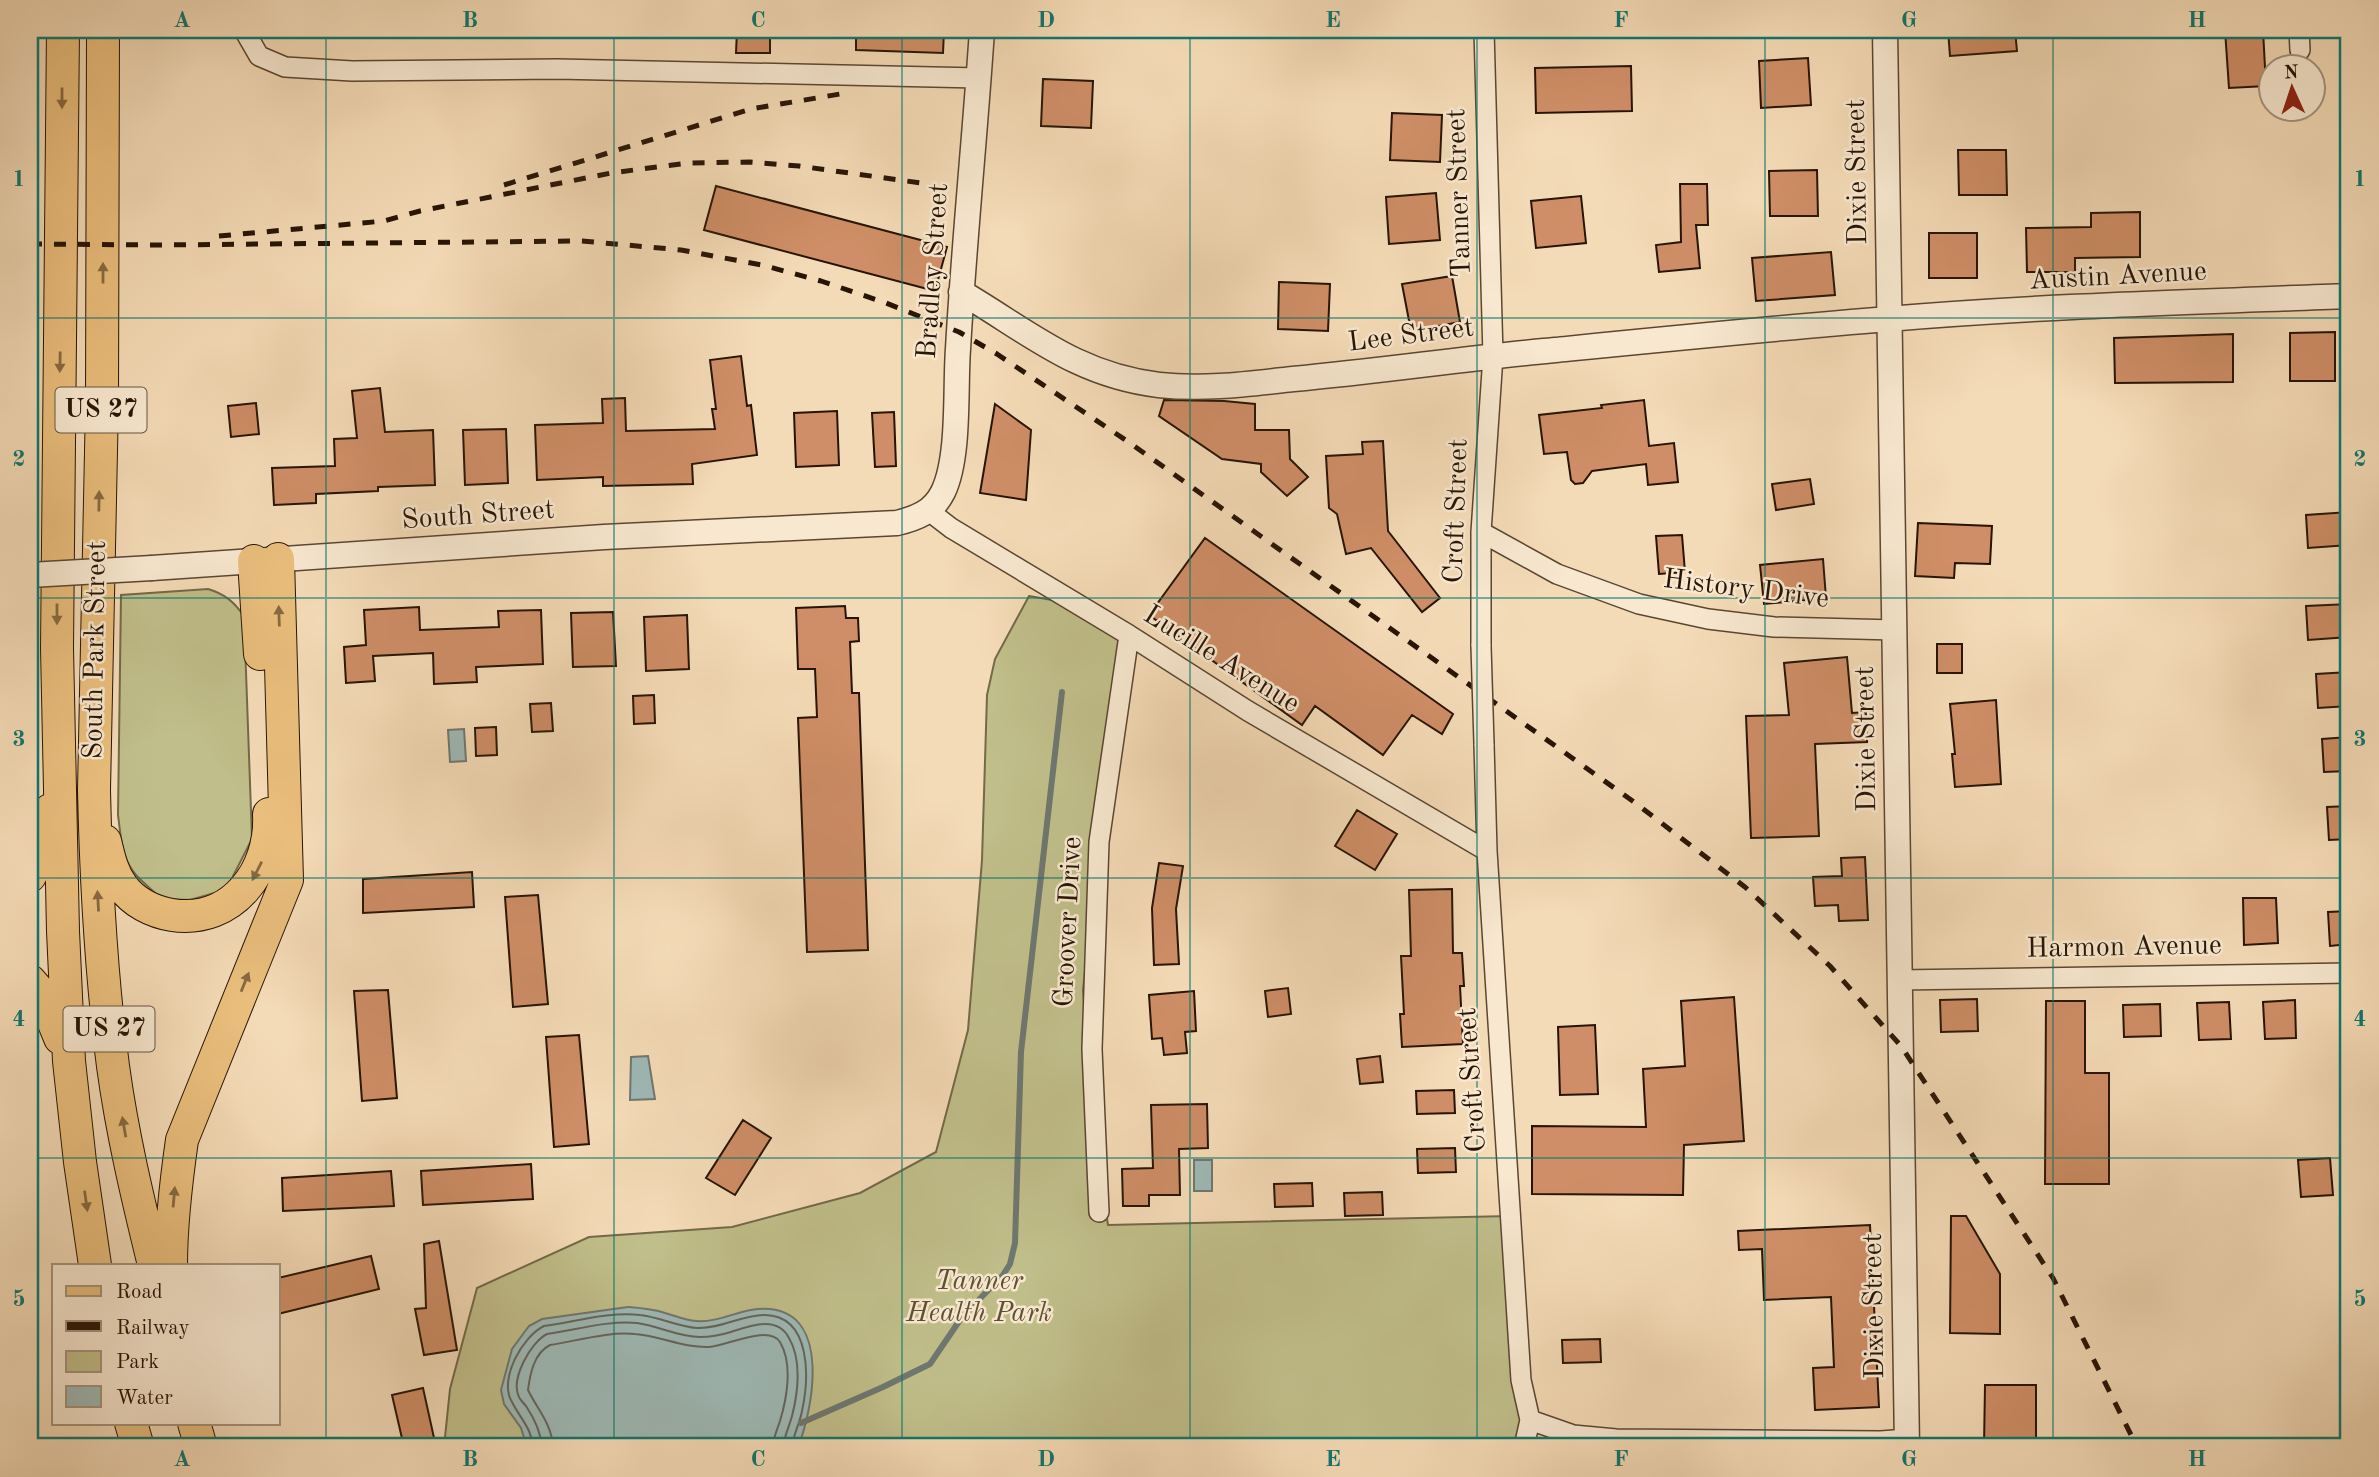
<svg xmlns="http://www.w3.org/2000/svg" width="2379" height="1477" viewBox="0 0 2379 1477" font-family="'Old Standard TT',serif">
	<style>
		.green { fill: #c0be8a; stroke: #746948; stroke-width: 2 }
		.water { fill: #9eb9b6; stroke: #6f776f; stroke-width: 2 }
		.lines { fill: none; stroke-linecap: round; stroke-linejoin: round }
		.shore { stroke: #63665e; stroke-width: 2 }
		.stream { stroke: #6f776f; stroke-width: 6 }
		.building { fill: #cf8e67; stroke: #281405; stroke-width: 2 }
		.minor-casing { stroke: #5b4632; stroke-width: 22 }
		.tertiary-casing { stroke: #5b4632; stroke-width: 27 }
		.primary-casing { stroke: #281405; stroke-width: 34 }
		.minor { stroke: #f8e8d0; stroke-width: 19 }
		.tertiary { stroke: #f8e8d0; stroke-width: 24 }
		.primary { stroke: #eabe7c; stroke-width: 32 }
		.rail { stroke: #281405; stroke-width: 5; stroke-dasharray: 12 12; stroke-linecap: butt }
		.minor-bridge-casing { stroke: #5b4632; stroke-width: 22; stroke-linecap: butt }
		.tertiary-bridge-casing { stroke: #5b4632; stroke-width: 27; stroke-linecap: butt }
		.minor-bridge { stroke: #f8e8d0; stroke-width: 19 }
		.tertiary-bridge { stroke: #f8e8d0; stroke-width: 24 }
		.oneway { fill: #896940 }
		.grid { fill: none; stroke: #0f766e; stroke-width: 2; stroke-opacity: 0.55 }
		.labels { text-anchor: middle; dominant-baseline: central; stroke-width: 5; stroke-linejoin: round; paint-order: stroke }
		.shield { fill: #f8e8d0; stroke: #665442; stroke-width: 2 }
		.shield-label { font-size: 26px; font-weight: bold; fill: #281405 }
		.street-label { font-size: 28px; fill: #281405; stroke: #f8e8d0 }
		.park-label { font-size: 28px; font-style: italic; fill: #5d5034; stroke: #f8e8d0 }
		.neatline { fill: none; stroke: #0f766e; stroke-width: 2.5 }
		.grid-label { font-size: 23px; text-anchor: middle; font-weight: bold; fill: #0f766e }
	</style>
	<rect width="100%" height="100%" fill="#f4dbb7"/>
	<filter id="stains"><feTurbulence type="fractalNoise" baseFrequency=".00286" numOctaves="4"/><feColorMatrix values="0 0 0 0 .2 0 0 0 0 .09 0 0 0 0 .02 0 0 0 .5 -.17"/></filter>
	<radialGradient id="worn" r=".72"><stop offset=".6" stop-color="#630" stop-opacity="0"/><stop offset="1" stop-color="#630" stop-opacity=".3"/></radialGradient>
	<path class="green" d="M208 589C225 594 234 602 244 616L252 839 229 884 218 892 190 900 161 899C153 890 143 883 136 875 121 858 121 836 118 815L121 595Z
		M1029 596 1052 600 1129 635 1099 842 1083 990 1094 1131 1108 1225 1510 1216 1523 1447H444L450 1389 477 1288 589 1237 732 1227 860 1193 936 1152 968 1030 982 860 987 695 995 659Z"/>
	<path class="water" d="M464 729 466 761 450 762 448 730Z
		M648 1056 655 1099 630 1100 631 1057Z
		M1194 1160H1212V1191H1194Z
		M628 1307C640 1308 653 1309 665 1313 676 1316 685 1320 696 1321 722 1323 744 1306 770 1309 831 1315 813 1409 798 1447H527L521 1428 504 1404 501 1390 512 1349 529 1326 542 1319Z"/>
	<g class="lines">
		<path class="shore" d="M533 1447C532 1429 520 1418 512 1402 498 1379 523 1336 544 1326 574 1322 610 1311 640 1315 660 1317 678 1327 697 1328 721 1329 741 1315 765 1315 812 1316 809 1379 802 1411 800 1423 793 1435 792 1447
			M542 1447C541 1433 534 1418 526 1406 525 1405 519 1398 519 1397 510 1379 531 1342 547 1334 575 1330 610 1320 637 1323 659 1326 678 1337 700 1337 710 1337 721 1335 731 1332 750 1326 777 1315 789 1338 802 1360 798 1393 792 1416 789 1427 784 1437 783 1447
			M553 1447C552 1424 537 1409 528 1390 530 1374 534 1353 550 1345 576 1341 610 1331 635 1334 661 1336 683 1348 709 1347 727 1346 769 1324 780 1342 793 1364 787 1398 780 1421 777 1430 773 1438 773 1447"/>
		<path class="stream" d="M801 1423 883 1387 930 1364 962 1317 1003 1275 1010 1264 1015 1243 1021 1052 1062 692"/>
	</g>
	<path class="building" d="M737 30H770V53H736Z
		M856 30H944L943 53 856 50Z
		M1948 30H2015L2017 51 1950 56Z
		M2225 30H2263L2266 86 2229 88Z
		M1808 58 1811 105 1761 108 1759 61Z
		M1631 66 1632 111 1536 113 1535 68Z
		M1043 79 1093 81 1091 128 1041 126Z
		M1392 113 1442 115 1440 162 1390 160Z
		M1958 150H2006L2007 195H1959Z
		M1817 170 1818 216H1770L1769 171Z
		M1680 184H1707L1708 225H1696L1700 268 1659 272 1656 245 1681 242Z
		M716 186 947 247 935 291 704 230Z
		M1436 193 1440 240 1389 244 1386 197Z
		M1581 196 1586 243 1536 248 1531 201Z
		M2140 212V257L2075 258V272H2027L2026 228 2091 227V213Z
		M1929 233H1977V278H1929Z
		M1831 252 1835 295 1756 301 1752 258Z
		M1452 276 1460 322 1411 331 1402 284Z
		M1279 282 1330 284 1328 331 1278 329Z
		M2335 332V381H2290V333Z
		M2233 334V382L2115 383 2114 338Z
		M741 356 747 406 751 405 757 455 692 464 693 484 603 486V477L537 480 535 425 603 423 602 399 625 398 626 431 715 429 712 409H716L710 360Z
		M380 388 385 432 433 430 435 485 378 487V491L316 494V503L274 505 272 468 335 466 334 439 357 438 352 391Z
		M1164 400 1224 401 1255 404V430H1289L1290 459 1308 477 1287 496 1261 472V464L1222 459 1159 416Z
		M1644 400 1649 446 1674 443 1678 482 1648 485 1646 464 1592 471 1583 483 1575 484 1571 480 1567 452 1544 454 1539 415 1602 408 1601 405Z
		M256 403 259 434 231 437 228 406Z
		M995 404 1031 430 1026 500 980 493Z
		M837 411 839 465 796 467 794 413Z
		M894 412 896 466 875 467 872 413Z
		M506 429 508 483 465 485 463 430Z
		M1383 441 1388 531 1440 598 1422 612 1371 548 1346 554 1337 514 1329 508 1326 456 1363 454 1362 442Z
		M1810 479 1814 504 1776 510 1772 484Z
		M2349 512V545L2308 548 2306 515Z
		M1918 523 1992 526 1990 564 1955 563 1954 578 1915 576Z
		M1682 535 1685 572 1659 574 1656 536Z
		M1205 538 1453 714 1442 734 1412 715 1383 755 1315 706 1302 725 1149 615Z
		M1823 559 1826 598 1764 604 1760 565Z
		M2349 604V637L2308 640 2306 606Z
		M845 606 846 618H858L859 641 850 642 852 693H859L868 950 807 952 798 718 817 717 815 669H798L796 608Z
		M419 607 420 630 499 627 498 611 541 610 543 664 476 667 477 682 434 684 433 653 373 656 375 681 346 683 344 647 366 645 364 610Z
		M613 612 616 666 573 667 571 613Z
		M687 615 689 669 646 671 644 617Z
		M1937 644H1962V673H1937Z
		M1847 657 1852 713 1866 712 1867 742 1815 744 1819 836 1751 838 1746 716 1789 715 1784 663Z
		M2349 672V706L2318 708 2316 674Z
		M654 695 655 723 634 724 633 696Z
		M1996 700 2001 784 1955 787 1952 754H1955L1950 704Z
		M551 703 553 731 532 732 530 704Z
		M496 727 497 755 476 756 475 728Z
		M2349 737V771L2324 772 2322 739Z
		M2349 806V839L2329 840 2327 807Z
		M1357 810 1397 834 1375 870 1335 846Z
		M1865 857 1868 920 1839 921 1838 905 1815 906 1813 877 1842 876 1841 858Z
		M1159 863 1183 866 1176 909 1179 964 1154 965 1152 908Z
		M472 872 474 907 363 913V879Z
		M1452 889 1453 953H1462L1464 986H1460L1463 1044 1402 1047 1400 1014H1404L1401 956H1411L1409 890Z
		M538 895 548 1004 513 1007 505 897Z
		M2243 898H2276L2278 943 2244 945Z
		M2349 911V944L2330 946 2328 912Z
		M1288 988 1291 1014 1268 1017 1265 991Z
		M388 990 397 1098 362 1101 354 991Z
		M1194 991 1196 1031 1185 1032 1187 1053 1164 1055 1162 1038 1152 1039 1149 995Z
		M1734 997 1744 1141 1684 1145 1683 1195 1532 1194V1126L1646 1127 1643 1069 1685 1066 1681 1001Z
		M1977 999 1978 1031 1941 1032 1940 1000Z
		M2295 1000 2296 1038 2265 1039 2263 1002Z
		M2046 1001H2085V1073H2109V1184H2045Z
		M2229 1002 2231 1039 2199 1040 2197 1003Z
		M2160 1004 2161 1036 2124 1037 2123 1005Z
		M1595 1025 1598 1094 1560 1095 1558 1027Z
		M579 1035 589 1144 554 1147 546 1037Z
		M1380 1056 1383 1082 1360 1084 1357 1059Z
		M1454 1090 1455 1113 1417 1114 1416 1091Z
		M1207 1104 1208 1148 1179 1149 1180 1195H1149V1206H1123L1122 1169 1153 1168 1151 1105Z
		M743 1120 771 1138 735 1195 706 1178Z
		M1455 1148 1456 1172 1418 1173 1417 1149Z
		M2330 1158 2333 1195 2301 1197 2298 1160Z
		M531 1164 533 1199 423 1205 421 1171Z
		M391 1171 394 1206 283 1211 282 1178Z
		M1312 1183 1313 1206 1275 1207 1274 1184Z
		M1382 1192 1383 1215 1345 1216 1344 1193Z
		M1951 1216H1966L2000 1274V1334L1950 1333Z
		M1870 1225 1879 1407 1815 1410 1813 1368 1834 1367 1831 1297 1764 1300 1762 1249 1739 1250 1738 1231Z
		M439 1241 457 1350 424 1355 415 1309 426 1308 424 1244Z
		M371 1256 379 1289 278 1314V1278Z
		M1600 1339 1601 1362 1563 1363 1562 1340Z
		M1985 1385H2036V1447H1984Z
		M423 1388 436 1447H404L392 1395Z"/>
	<g class="lines">
		<g class="minor-casing">
			<path id="minor" d="M244 30 259 56 285 67 352 71 557 69 979 78
				M2299 30 2300 50
				M929 511 951 528 1129 635 1248 711 1487 851
				M1481 532 1557 574 1639 604 1708 619 1774 627 1895 630
				M1481 646V532L1493 356 1484 30
				M1484 744 1487 851 1521 1380 1530 1420 1524 1447
				M1899 980 2349 973
				M1099 1212 1092 1049 1099 842 1129 635
				M1530 1420 1573 1435 1616 1439 1881 1441 1907 1439"/>
		</g>
		<g class="tertiary-casing">
			<path id="tertiary" d="M1885 30 1907 1447
				M961 292C1029 332 1076 375 1159 385 1203 390 1248 384 1293 379 1381 371 1467 358 1555 350 1666 339 1776 328 1888 319 2041 306 2195 302 2349 296
				M152 568 604 537 897 523C917 518 933 512 943 492 960 457 955 388 958 349 964 242 975 136 982 30"/>
		</g>
		<g class="primary-casing">
			<path id="primary" d="M63 30 57 648 63 931 69 1061 80 1162 95 1265
				M103 30 102 403 94 790C96 882 101 974 113 1066 122 1133 138 1200 154 1265
				M254 561 260 654
				M105 841C109 857 112 873 122 886 133 902 153 912 172 915 233 924 272 870 269 814
				M30 876 37 862 50 810
				M30 981 43 996 60 1038
				M171 1265C171 1223 176 1182 182 1140L287 880 278 559
				M131 1423 138 1447
				M194 1423 201 1447"/>
		</g>
		<use href="#minor" class="minor"/>
		<use href="#tertiary" class="tertiary"/>
		<use href="#primary" class="primary"/>
		<path class="rail" d="M504 185 751 109 840 94
			M219 236 384 221 420 211 611 173 688 163 750 162 799 166 928 184
			M30 244 160 245 582 241 681 250 762 265 821 281 886 303 959 332 997 354 1130 443 1634 802 1745 887 1830 966 1901 1046 2053 1278 2137 1447"/>
		<g class="minor-bridge-casing">
			<path id="minor-bridge" d="M1481 646 1484 744"/>
		</g>
		<g class="tertiary-bridge-casing">
			<path id="tertiary-bridge" d="M30 575 152 568"/>
		</g>
		<use href="#minor-bridge" class="minor-bridge"/>
		<use href="#tertiary-bridge" class="tertiary-bridge"/>
	</g>
	<defs><path id="oneway-solid" d="M-6-.8H1V-3.2L6.5 0L1 3.2V.8H-6Z" transform="scale(1.75)"/></defs>
	<g class="oneway">
		<use href="#oneway-solid" transform="translate(62 98) rotate(90)"/>
		<use href="#oneway-solid" transform="translate(103 273) rotate(-90)"/>
		<use href="#oneway-solid" transform="translate(60 362) rotate(91)"/>
		<use href="#oneway-solid" transform="translate(99 501) rotate(-89)"/>
		<use href="#oneway-solid" transform="translate(57 614) rotate(90)"/>
		<use href="#oneway-solid" transform="translate(279 616) rotate(-92)"/>
		<use href="#oneway-solid" transform="translate(257 871) rotate(117)"/>
		<use href="#oneway-solid" transform="translate(98 901) rotate(-93)"/>
		<use href="#oneway-solid" transform="translate(245 982) rotate(-68)"/>
		<use href="#oneway-solid" transform="translate(124 1127) rotate(-100)"/>
		<use href="#oneway-solid" transform="translate(174 1197) rotate(-85)"/>
		<use href="#oneway-solid" transform="translate(86 1201) rotate(82)"/>
	</g>
	<path class="grid" d="M326 30V1447M614 30V1447M902 30V1447M1190 30V1447M1477 30V1447M1765 30V1447M2053 30V1447M30 318H2349M30 598H2349M30 878H2349M30 1158H2349"/>
	<g class="labels">
		<g class="shield">
			<rect x="55.5" y="387.5" width="91" height="45" rx="5"/>
			<rect x="63.5" y="1006.5" width="91" height="45" rx="5"/>
		</g>
		<g class="shield-label">
			<text x="101" y="410">US 27</text>
			<text x="109" y="1029">US 27</text>
		</g>
		<g class="street-label">
			<text transform="translate(1858 172) rotate(-91)">Dixie Street</text>
			<text transform="translate(1460 193) rotate(-92)">Tanner Street</text>
			<text transform="translate(934 271) rotate(-86)">Bradley Street</text>
			<text transform="translate(2118 277) rotate(-3)">Austin Avenue</text>
			<text transform="translate(1411 336) rotate(-7)">Lee Street</text>
			<text transform="translate(1457 511) rotate(-88)">Croft Street</text>
			<text transform="translate(478 516) rotate(-4)">South Street</text>
			<text transform="translate(1746 590) rotate(7)">History Drive</text>
			<text transform="translate(96 650) rotate(-89)">South Park Street</text>
			<text transform="translate(1221 660) rotate(32)">Lucille Avenue</text>
			<text transform="translate(1867 739) rotate(-91)">Dixie Street</text>
			<text transform="translate(1069 922) rotate(-87)">Groover Drive</text>
			<text transform="translate(2124 948) rotate(-1)">Harmon Avenue</text>
			<text transform="translate(1473 1080) rotate(-94)">Croft Street</text>
			<text transform="translate(1875 1306) rotate(-91)">Dixie Street</text>
		</g>
		<g class="park-label">
			<text x="979" y="1282">Tanner<tspan x="979" dy="32">Health Park</tspan></text>
		</g>
	</g>
	<rect width="2379" height="1477" fill="none" stroke="#f4dbb7" stroke-width="77"/>
	<rect x="52" y="1264" width="228" height="161" fill="#f8e8d0" stroke="#a5937f" stroke-width="2"/>
	<rect x="66" y="1286" width="35" height="10" fill="#eabe7c" stroke="#a5937f" stroke-width="2"/>
	<text x="116" y="1298" font-size="21" fill="#281405">Road</text>
	<rect x="66" y="1321" width="35" height="10" fill="#281405" stroke="#a5937f" stroke-width="2"/>
	<text x="116" y="1334" font-size="21" fill="#281405">Railway</text>
	<rect x="66" y="1351" width="35" height="21" fill="#c0be8a" stroke="#a5937f" stroke-width="2"/>
	<text x="116" y="1368" font-size="21" fill="#281405">Park</text>
	<rect x="66" y="1386" width="35" height="21" fill="#9eb9b6" stroke="#a5937f" stroke-width="2"/>
	<text x="116" y="1404" font-size="21" fill="#281405">Water</text>
	<g transform="translate(2292 88) rotate(357)"><circle r="33" fill="#f8e8d0" stroke="#a5937f" stroke-width="2"/>
	<path d="M0-5L12 26L0 18L-12 26Z" fill="#8f2418"/>
	<text y="-10" font-size="19" font-weight="bold" text-anchor="middle" fill="#281405">N</text>
	</g>
	<rect x="38" y="38" width="2302" height="1400" class="neatline"/>
	<g class="grid-label">
		<text x="182" y="27">A</text>
		<text x="470" y="27">B</text>
		<text x="758" y="27">C</text>
		<text x="1046" y="27">D</text>
		<text x="1333" y="27">E</text>
		<text x="1621" y="27">F</text>
		<text x="1909" y="27">G</text>
		<text x="2197" y="27">H</text>
		<text x="19" y="186">1</text>
		<text x="2360" y="186">1</text>
		<text x="19" y="466">2</text>
		<text x="2360" y="466">2</text>
		<text x="19" y="746">3</text>
		<text x="2360" y="746">3</text>
		<text x="19" y="1026">4</text>
		<text x="2360" y="1026">4</text>
		<text x="19" y="1306">5</text>
		<text x="2360" y="1306">5</text>
		<text x="182" y="1466">A</text>
		<text x="470" y="1466">B</text>
		<text x="758" y="1466">C</text>
		<text x="1046" y="1466">D</text>
		<text x="1333" y="1466">E</text>
		<text x="1621" y="1466">F</text>
		<text x="1909" y="1466">G</text>
		<text x="2197" y="1466">H</text>
	</g>
	<rect width="100%" height="100%" filter="url(#stains)"/>
	<rect width="100%" height="100%" fill="url(#worn)"/>
</svg>
